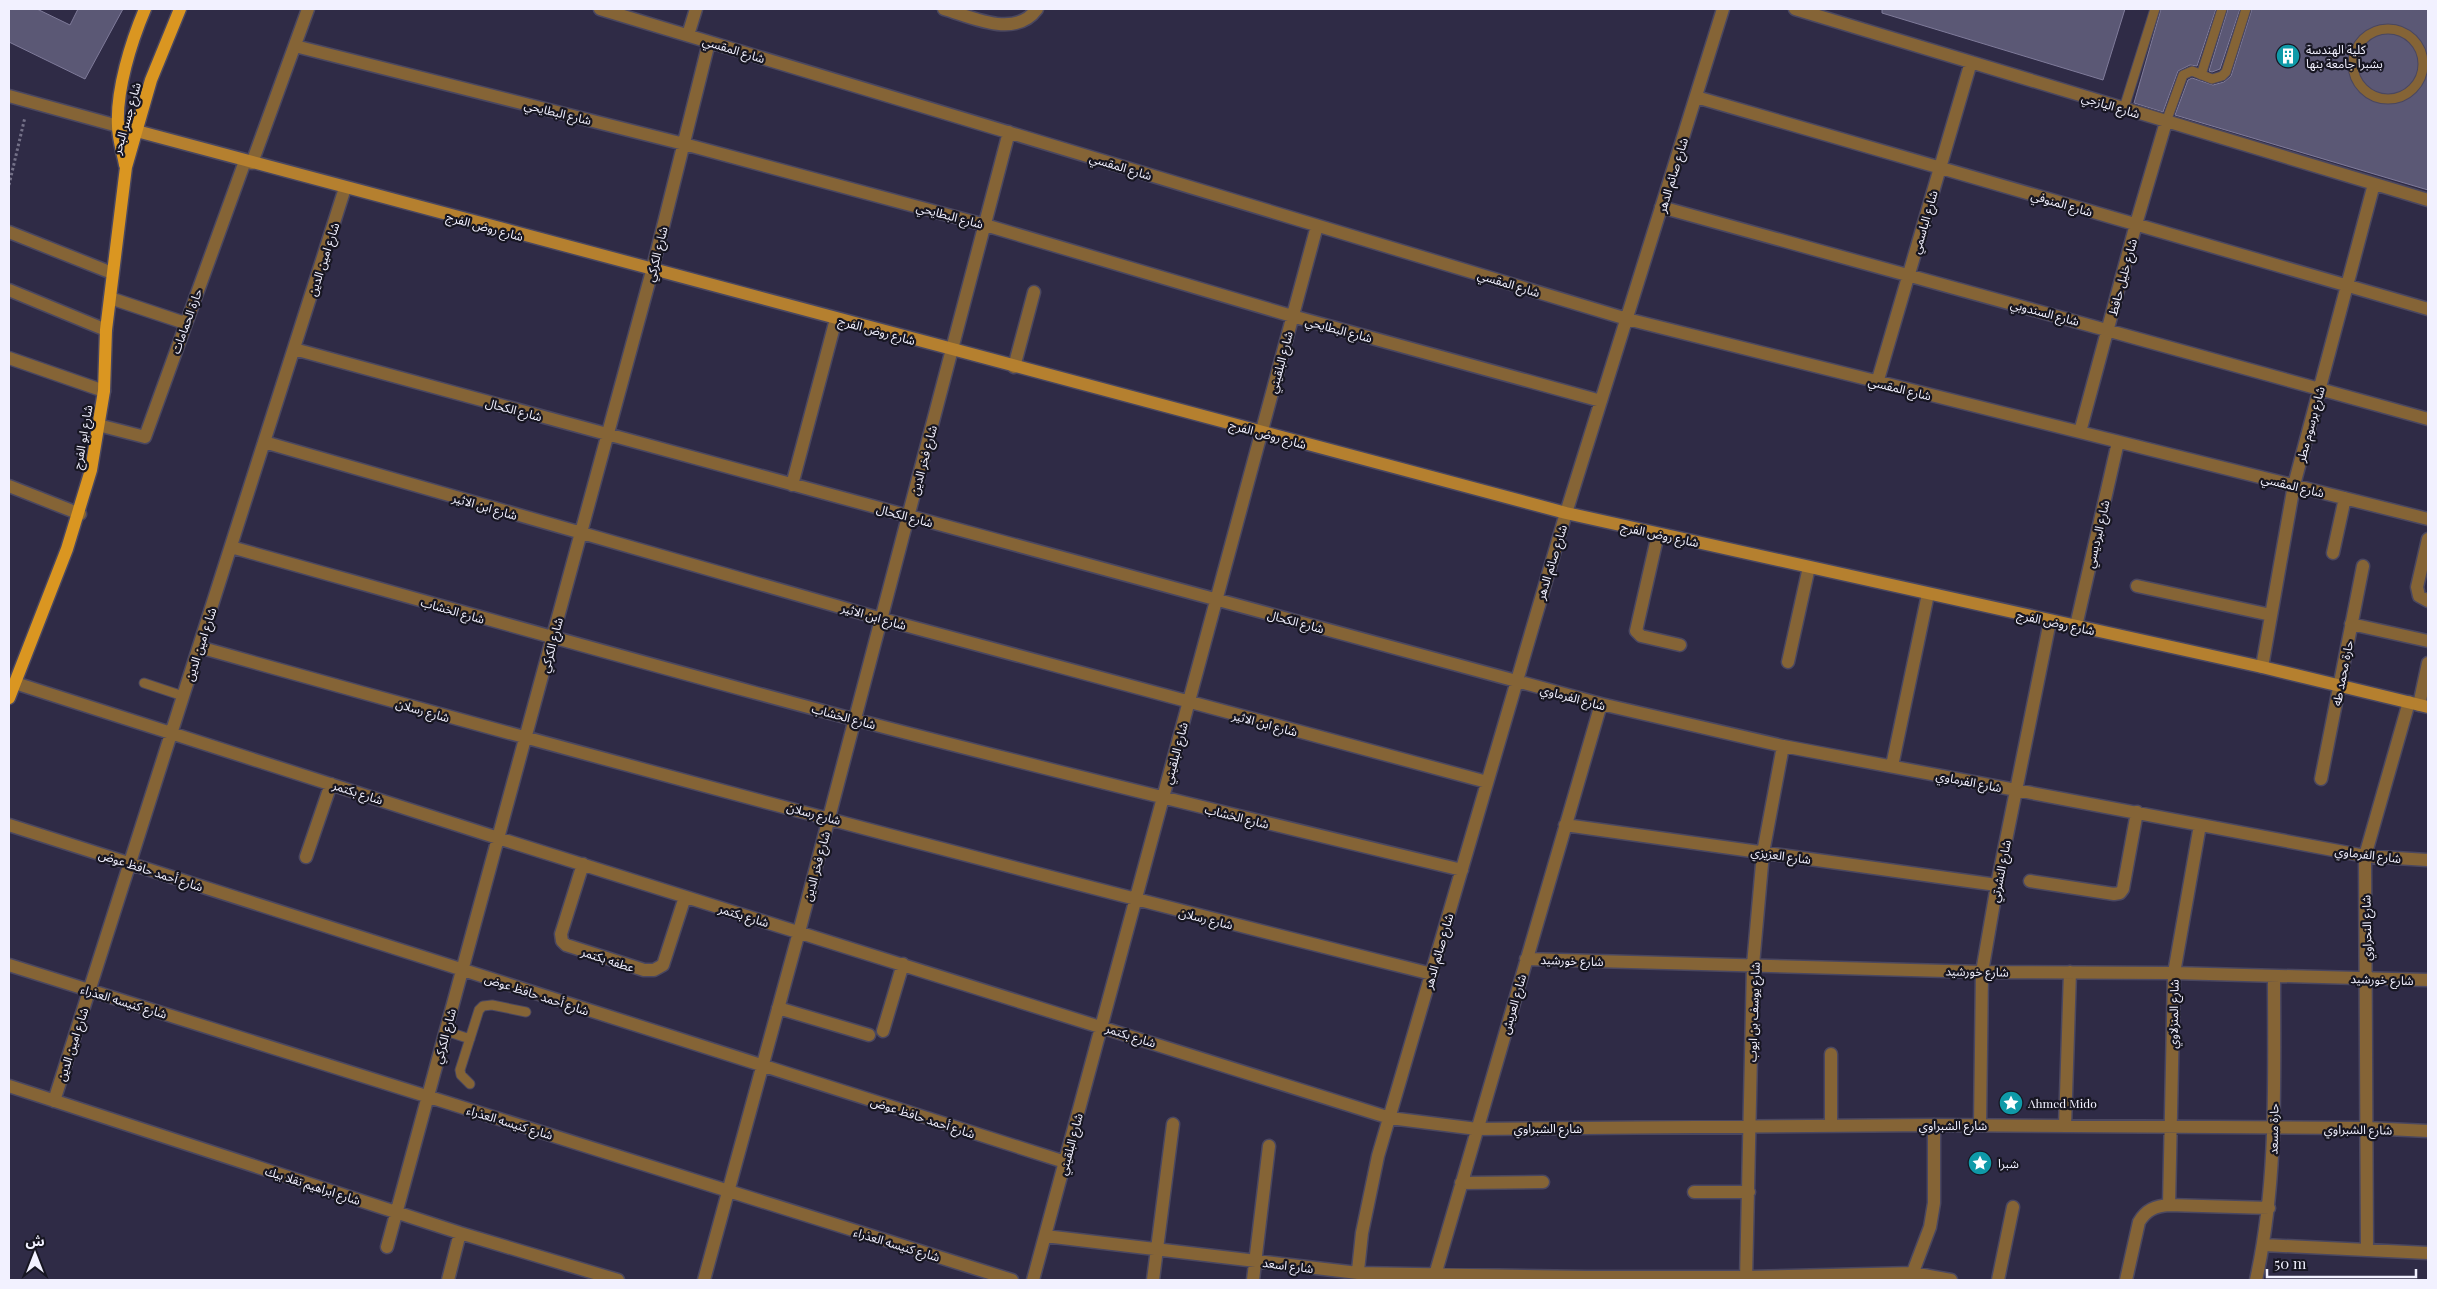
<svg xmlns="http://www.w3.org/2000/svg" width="2437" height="1289" viewBox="0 0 2437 1289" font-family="'Playfair Display','Noto Sans Arabic',serif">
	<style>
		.building { fill: #5b5875; stroke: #7f7b9a }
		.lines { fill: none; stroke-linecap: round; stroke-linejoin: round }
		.lane-casing { stroke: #4a4760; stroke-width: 11 }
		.street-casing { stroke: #4a4760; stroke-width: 15 }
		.secondary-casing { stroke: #4a4760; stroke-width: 15 }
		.primary-casing { stroke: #4a4760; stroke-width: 15 }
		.path { stroke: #747188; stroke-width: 3; stroke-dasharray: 2.5 2.5; stroke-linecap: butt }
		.lane { stroke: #856436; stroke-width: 9 }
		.street { stroke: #856436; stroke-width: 12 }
		.secondary { stroke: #b5802f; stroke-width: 12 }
		.primary { stroke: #da9621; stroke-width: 12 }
		.labels { text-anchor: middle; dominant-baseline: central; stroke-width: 4.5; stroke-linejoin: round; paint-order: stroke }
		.street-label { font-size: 12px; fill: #f2f1ff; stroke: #171622 }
		.poi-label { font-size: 12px; fill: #f2f1ff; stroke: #171622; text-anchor: start }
	</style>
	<rect width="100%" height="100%" fill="#2f2b46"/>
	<path class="building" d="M9 9H37L70 25 78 9H123L85 79 9 42Z
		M1882 9H2125L2103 80 1882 13Z
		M2161 9H2216L2197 66 2190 65 2178 71 2163 112 2134 103Z
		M2228 9H2240L2220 69 2212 72 2209 71Z
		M2252 9H2428V190L2175 115 2188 80 2192 78 2213 85 2224 82 2231 76Z"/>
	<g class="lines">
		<g class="lane-casing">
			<path id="lane" d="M2353 64a35 35 0 1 1 70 0a35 35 0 1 1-70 0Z
				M2201 75 2222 9
				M2124 108 2155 9
				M2166 122 2183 75 2192 71 2212 79 2222 76 2226 72 2246 9
				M144 683 183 696
				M446 1031 470 1039
				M470 1084 461 1075 460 1070 479 1010 483 1006 492 1005 526 1012"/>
		</g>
		<g class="street-casing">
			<path id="street" d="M600 9 1627 319 2428 519
				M944 9C972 17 1015 39 1037 9
				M1795 9 2428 200
				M688 35 696 9
				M295 46 684 144 985 225 1292 316 1601 401
				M9 96 118 126
				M1696 97 2428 309
				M252 163 308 9
				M1661 207 2428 419
				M9 232 112 273
				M9 290 106 330
				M110 298 185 323
				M294 349 1601 704 1783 746 2365 856 2427 860
				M9 358 104 391
				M1014 367 1034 292
				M1877 383 1971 62
				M98 425 145 437 245 161
				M2080 432 2136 224 2166 122
				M264 442 882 619 1487 782
				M792 485 836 319
				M9 486 80 514
				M1658 534 1636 631 1641 636 1680 645
				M2428 539 2417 587 2419 596 2428 601
				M231 547C438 605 645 664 853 719 1055 772 1258 821 1462 870
				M2333 553 2345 498
				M2137 586 2271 615
				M2351 624 2428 641
				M2076 626 2118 442
				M199 647C608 762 1019 871 1432 974
				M1788 662 1809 567
				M2262 667 2294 485 2374 184
				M15 683 498 838 1390 1118 1477 1129 1934 1125 2367 1128 2428 1131
				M2419 705 2428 663
				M1892 766 1928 594
				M2321 779 2363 566
				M9 825 1065 1162
				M1565 825 1997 885
				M306 857 331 784
				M583 864 561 934 562 941 566 945 644 970H654L663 965 685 897
				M2030 881 2114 894 2120 893 2123 889 2137 812
				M1526 959 1982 972 2174 973 2428 980
				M9 965 1012 1280
				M778 1008 869 1035
				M883 1031 903 964
				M1831 1054V1126
				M9 1086 460 1233 618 1280
				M54 1101 345 188
				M1980 1125 1982 972 1997 885 2050 621
				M2065 1126 2070 972
				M1461 1183 1543 1182
				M1694 1192H1749
				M2169 1205 2174 973 2200 825
				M1045 1236 1358 1273 1587 1277H1747L1913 1273 1951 1280
				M2264 1245 2428 1253
				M387 1247 652 271 709 42
				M2367 1250 2365 856 2409 702
				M1435 1275 1601 704
				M448 1280 460 1233
				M704 1280 799 932 1009 132
				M1033 1280 1317 226
				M1153 1280 1173 1124
				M1253 1280 1269 1146
				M1357 1280 1362 1233 1378 1156 1566 513 1723 9
				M1746 1280 1753 965 1763 853 1783 746
				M1910 1280 1930 1227 1934 1203V1125
				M1998 1280 2013 1207
				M2126 1280 2139 1222C2146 1210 2155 1206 2169 1205L2269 1208
				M2256 1280C2278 1180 2274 1078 2274 976"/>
		</g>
		<g class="secondary-casing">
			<path id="secondary" d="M118 126 1566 513 2262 667 2428 707"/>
		</g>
		<g class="primary-casing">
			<path id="primary" d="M125 165C123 153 118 139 118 126 116 90 131 42 145 9
				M9 698 67 549 91 470 104 391 106 330 126 167 151 80 180 9"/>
		</g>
		<path class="path" d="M9 185 25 117"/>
		<use href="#lane" class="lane"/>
		<use href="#street" class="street"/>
		<use href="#secondary" class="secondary"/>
		<use href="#primary" class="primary"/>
	</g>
	<defs>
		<g id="building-disc" transform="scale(1.25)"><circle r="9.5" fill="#0f9aa8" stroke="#171622"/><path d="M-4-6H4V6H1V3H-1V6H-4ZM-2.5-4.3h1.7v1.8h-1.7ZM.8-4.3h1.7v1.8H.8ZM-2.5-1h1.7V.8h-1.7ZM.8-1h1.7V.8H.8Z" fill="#fff"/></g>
		<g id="sight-disc" transform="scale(1.25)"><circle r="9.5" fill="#0f9aa8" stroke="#171622"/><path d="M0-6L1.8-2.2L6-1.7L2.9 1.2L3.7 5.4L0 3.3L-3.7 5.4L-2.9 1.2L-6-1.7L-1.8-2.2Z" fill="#fff"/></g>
	</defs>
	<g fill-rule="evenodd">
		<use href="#building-disc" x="2288" y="56"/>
		<use href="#sight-disc" x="2011" y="1103"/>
		<use href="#sight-disc" x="1980" y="1163"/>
	</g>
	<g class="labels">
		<g class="street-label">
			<text transform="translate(734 49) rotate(17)">شارع المقسي</text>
			<text transform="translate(2111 105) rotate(17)">شارع اليازجي</text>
			<text transform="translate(558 112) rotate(14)">شارع البطايحي</text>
			<text transform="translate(126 118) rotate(-74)">شارع جسر البحر</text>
			<text transform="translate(1121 166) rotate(17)">شارع المقسي</text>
			<text transform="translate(1672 175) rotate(-73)">شارع صائم الدهر</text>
			<text transform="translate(2062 203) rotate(16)">شارع المنوفي</text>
			<text transform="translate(950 215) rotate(15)">شارع البطايحي</text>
			<text transform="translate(1924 222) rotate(-74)">شارع الباسمي</text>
			<text transform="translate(485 226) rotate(15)">شارع روض الفرج</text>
			<text transform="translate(656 254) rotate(-76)">شارع الكركي</text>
			<text transform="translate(323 259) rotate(-72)">شارع امين الدين</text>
			<text transform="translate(2122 277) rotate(-75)">شارع خليل حافظ</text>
			<text transform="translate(1509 283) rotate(17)">شارع المقسي</text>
			<text transform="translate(2045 312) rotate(15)">شارع السندوبي</text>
			<text transform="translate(186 321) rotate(-70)">حارة الحمامات</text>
			<text transform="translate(1339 329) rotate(15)">شارع البطايحي</text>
			<text transform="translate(877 330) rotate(15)">شارع روض الفرج</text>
			<text transform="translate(1280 362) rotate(-75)">شارع البلقيني</text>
			<text transform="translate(1900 388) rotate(14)">شارع المقسي</text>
			<text transform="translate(514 409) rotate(15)">شارع الكحال</text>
			<text transform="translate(2310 424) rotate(-75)">شارع برسوم مطر</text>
			<text transform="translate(1268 434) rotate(15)">شارع روض الفرج</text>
			<text transform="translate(82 437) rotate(-80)">شارع ابو الفرج</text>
			<text transform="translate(923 460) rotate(-75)">شارع فخر الدين</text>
			<text transform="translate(2293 485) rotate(14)">شارع المقسي</text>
			<text transform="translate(485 506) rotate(16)">شارع ابن الاثير</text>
			<text transform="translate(905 515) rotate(15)">شارع الكحال</text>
			<text transform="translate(1660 534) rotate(12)">شارع روض الفرج</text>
			<text transform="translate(2097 534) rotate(-77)">شارع البرديسي</text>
			<text transform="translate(1551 562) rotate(-73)">شارع صائم الدهر</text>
			<text transform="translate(453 610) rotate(16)">شارع الخشاب</text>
			<text transform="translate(874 616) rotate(16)">شارع ابن الاثير</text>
			<text transform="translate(1296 621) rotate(15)">شارع الكحال</text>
			<text transform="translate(2056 622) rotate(12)">شارع روض الفرج</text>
			<text transform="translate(200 644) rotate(-72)">شارع امين الدين</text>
			<text transform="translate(551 645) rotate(-75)">شارع الكركي</text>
			<text transform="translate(2342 673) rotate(-79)">حارة محمد طه</text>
			<text transform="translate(1573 697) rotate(15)">شارع الفرماوي</text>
			<text transform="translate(423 710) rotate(16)">شارع رسلان</text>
			<text transform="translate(844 716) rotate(15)">شارع الخشاب</text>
			<text transform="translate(1265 723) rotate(15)">شارع ابن الاثير</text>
			<text transform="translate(1175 753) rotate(-75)">شارع البلقيني</text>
			<text transform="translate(1969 781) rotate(11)">شارع الفرماوي</text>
			<text transform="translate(358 792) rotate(18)">شارع بكتمر</text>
			<text transform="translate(814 813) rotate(15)">شارع رسلان</text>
			<text transform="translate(1237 816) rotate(14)">شارع الخشاب</text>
			<text transform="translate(2368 854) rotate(7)">شارع الفرماوي</text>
			<text transform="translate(1781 855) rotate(8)">شارع العزيزي</text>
			<text transform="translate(816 866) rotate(-75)">شارع فخر الدين</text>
			<text transform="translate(151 870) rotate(18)">شارع أحمد حافظ عوض</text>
			<text transform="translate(2000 871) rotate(-79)">شارع النشرتي</text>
			<text transform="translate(744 915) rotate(17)">شارع بكتمر</text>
			<text transform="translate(1206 918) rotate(14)">شارع رسلان</text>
			<text transform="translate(2366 928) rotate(-91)">شارع النحراوي</text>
			<text transform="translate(1438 951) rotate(-74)">شارع صائم الدهر</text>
			<text transform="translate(608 959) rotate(18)">عطفه بكتمر</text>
			<text transform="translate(1572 960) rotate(2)">شارع خورشيد</text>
			<text transform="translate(1977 971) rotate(1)">شارع خورشيد</text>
			<text transform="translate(2382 979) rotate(2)">شارع خورشيد</text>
			<text transform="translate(537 994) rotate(18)">شارع أحمد حافظ عوض</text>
			<text transform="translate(124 1001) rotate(17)">شارع كنيسه العذراء</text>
			<text transform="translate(1513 1004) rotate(-74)">شارع العريش</text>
			<text transform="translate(1753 1012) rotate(-88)">شارع يوسف بن ايوب</text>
			<text transform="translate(2173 1014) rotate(-89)">شارع المنزلاوي</text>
			<text transform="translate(1131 1035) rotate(18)">شارع بكتمر</text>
			<text transform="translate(444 1036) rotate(-75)">شارع الكركي</text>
			<text transform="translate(72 1044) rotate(-72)">شارع امين الدين</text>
			<text transform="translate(923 1117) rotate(18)">شارع أحمد حافظ عوض</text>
			<text transform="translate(510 1122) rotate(17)">شارع كنيسه العذراء</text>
			<text x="1953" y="1125">شارع الشبراوي</text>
			<text x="1548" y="1128">شارع الشبراوي</text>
			<text transform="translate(2273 1129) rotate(-89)">حارة مسعد</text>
			<text transform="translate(2358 1129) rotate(1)">شارع الشبراوي</text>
			<text transform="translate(1070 1144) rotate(-75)">شارع البلقيني</text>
			<text transform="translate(313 1185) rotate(18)">شارع ابراهيم تقلا بيك</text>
			<text transform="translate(897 1244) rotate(17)">شارع كنيسه العذراء</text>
			<text transform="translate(1288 1265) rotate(7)">شارع اسعد</text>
		</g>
		<g class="poi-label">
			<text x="2306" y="49">كلية الهندسة<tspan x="2306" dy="14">بشبرا جامعة بنها</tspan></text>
			<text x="2028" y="1103">Ahmed Mido</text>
			<text x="1998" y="1163">شبرا</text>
		</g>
	</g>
	<rect width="2437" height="1289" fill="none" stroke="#f2f1ff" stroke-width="20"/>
	<g transform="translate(35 1254)" stroke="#171622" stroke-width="4" paint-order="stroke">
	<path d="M0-4L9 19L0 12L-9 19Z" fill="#f2f1ff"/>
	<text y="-8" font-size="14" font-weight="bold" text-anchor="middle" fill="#f2f1ff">ش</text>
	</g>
	<path d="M2267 1269v8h149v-8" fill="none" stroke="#f2f1ff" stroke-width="2.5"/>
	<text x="2274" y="1269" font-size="15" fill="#f2f1ff" stroke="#171622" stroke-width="4" paint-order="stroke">50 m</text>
</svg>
